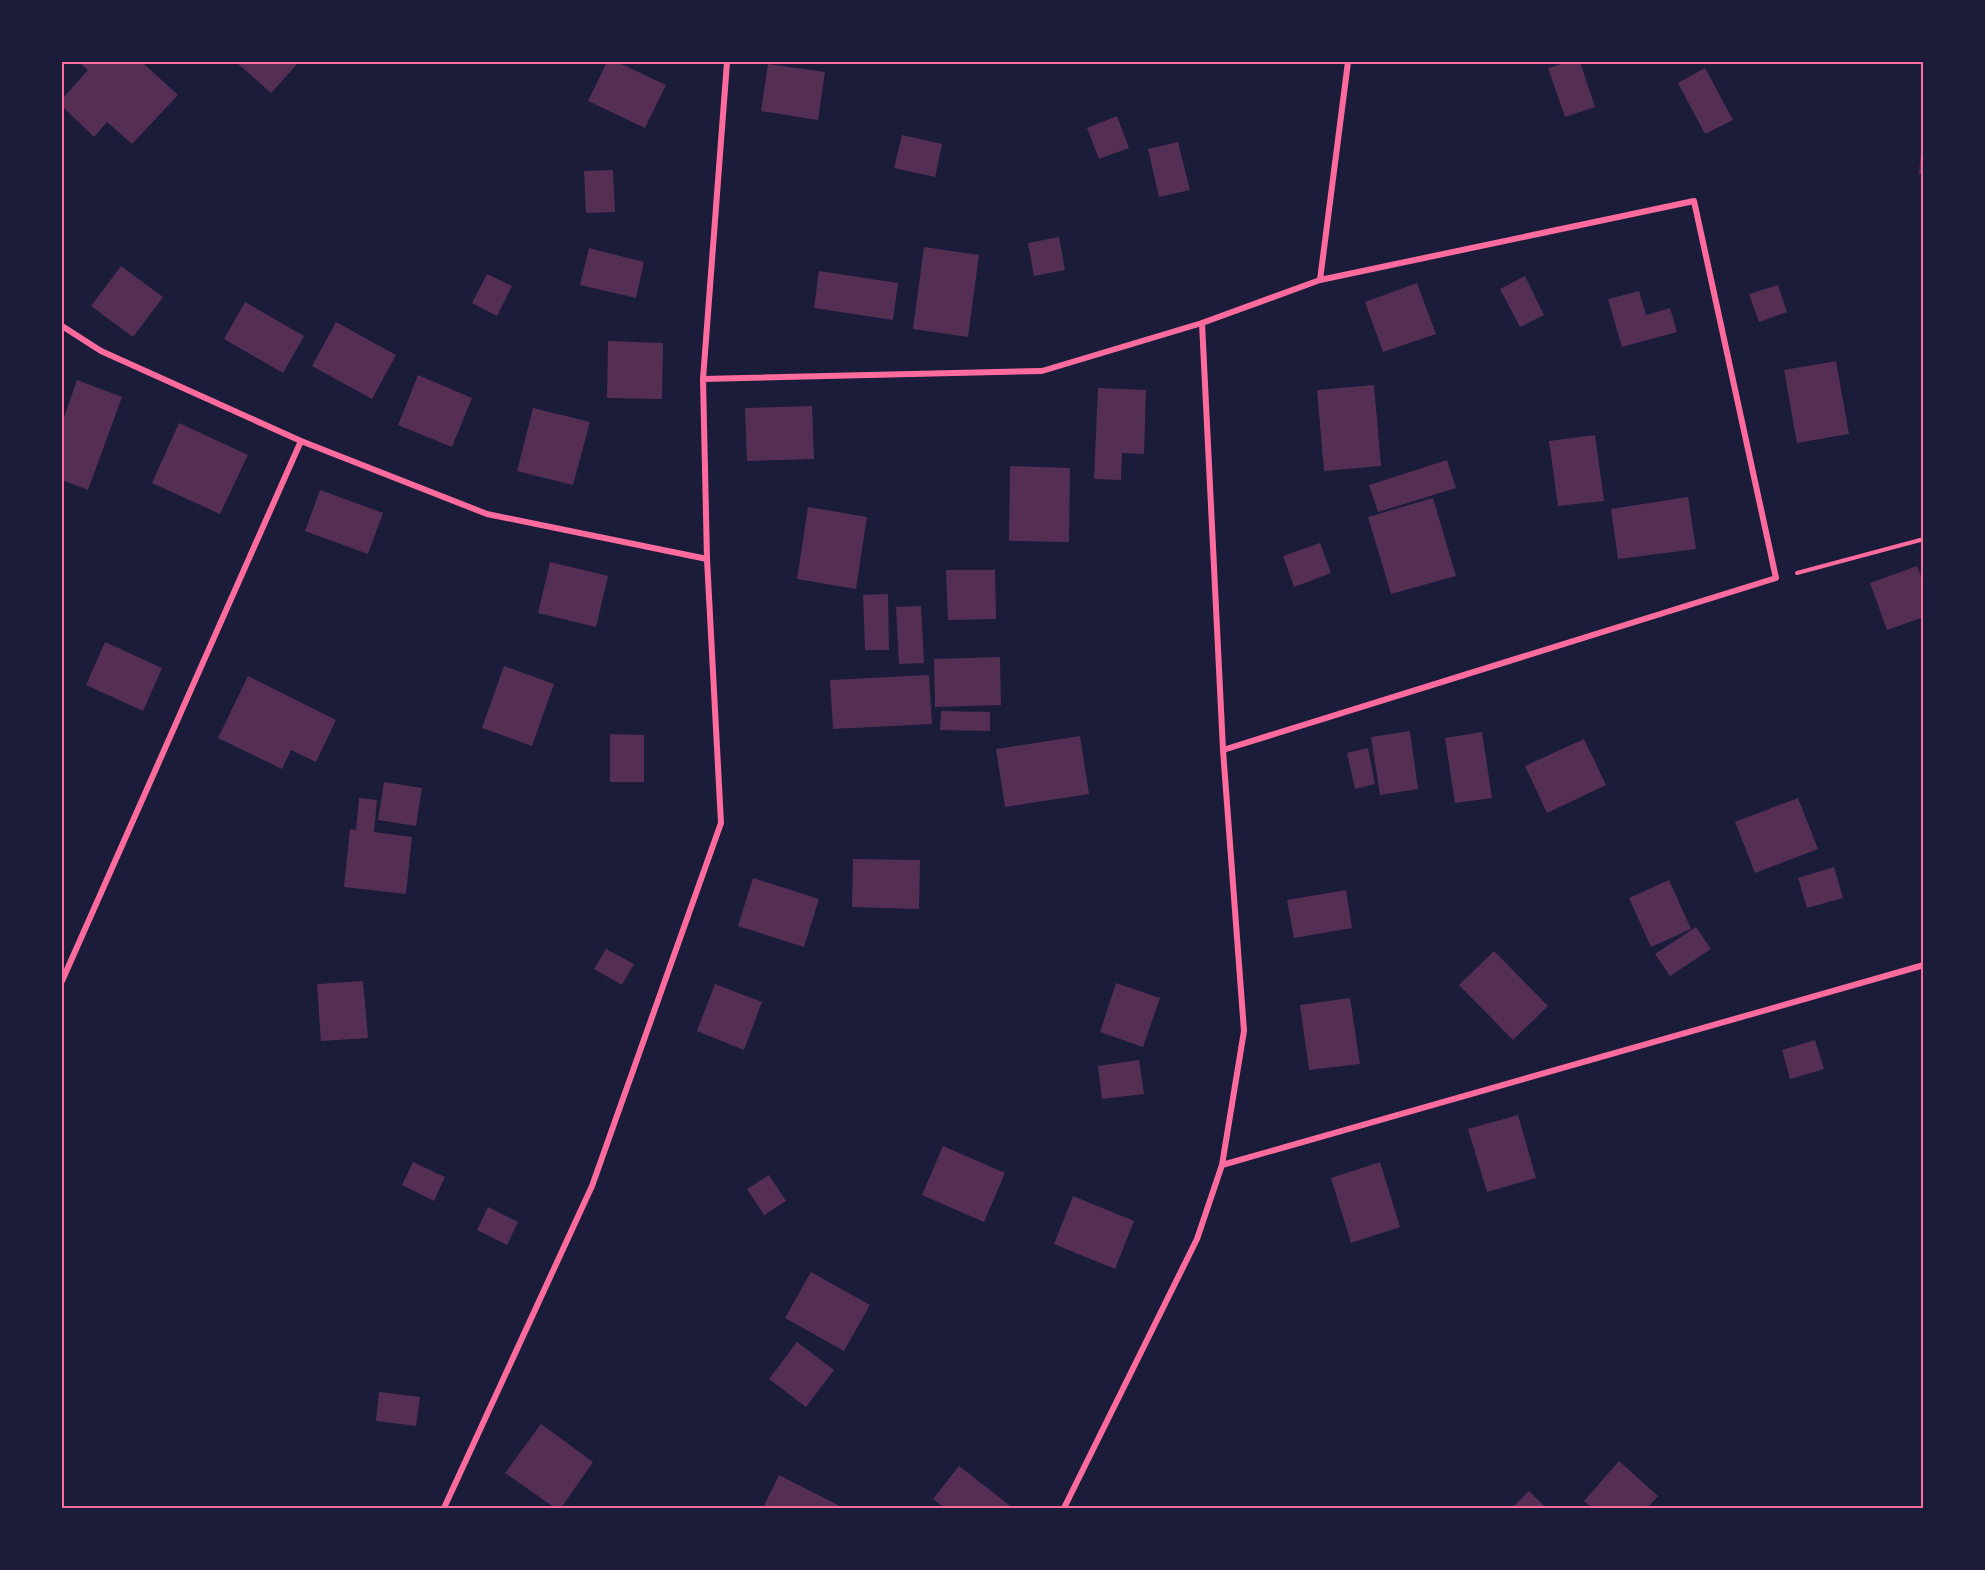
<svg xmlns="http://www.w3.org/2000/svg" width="1985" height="1570" viewBox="0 0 1985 1570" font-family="Inter,sans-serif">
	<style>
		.building { fill: #542f53 }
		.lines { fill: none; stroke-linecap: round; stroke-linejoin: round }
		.path { stroke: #ff6b9d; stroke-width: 4 }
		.minor { stroke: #ff6b9d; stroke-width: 6 }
		.neatline { fill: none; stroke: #ff6b9d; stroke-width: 2 }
	</style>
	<rect width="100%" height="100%" fill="#1b1b3a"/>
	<path class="building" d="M79 62H142L178 95 132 144 107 122 94 137 62 106V99L88 70Z
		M236 62H299L271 93Z
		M607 62H617L666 85 645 128 588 101Z
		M1568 62H1580L1595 107 1565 117 1548 68Z
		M768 64 825 72 818 120 761 111Z
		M1705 68 1733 120 1705 134 1678 83Z
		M1117 116 1129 148 1099 159 1087 128Z
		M902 135 942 144 935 177 894 168Z
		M1922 140H1924V175L1919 174Z
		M1178 142 1190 190 1159 197 1148 149Z
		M613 170 615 212 586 213 584 171Z
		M1059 237 1065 270 1034 276 1028 243Z
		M924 247 979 255 968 337 913 329Z
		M589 248 644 262 636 298 580 285Z
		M121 266 163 297 133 337 91 306Z
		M819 271 898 283 893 320 814 308Z
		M487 274 512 286 497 316 472 303Z
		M1525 276 1544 315 1520 327 1500 289Z
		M1417 283 1436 334 1383 352 1365 302Z
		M1778 285 1787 312 1759 322 1749 294Z
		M1639 291 1646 315 1670 308 1677 332 1622 347 1608 299Z
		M245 302 304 336 283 373 224 339Z
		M336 322 396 355 372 399 312 366Z
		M608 341 663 343 662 399 607 398Z
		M1836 361 1849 434 1797 443 1784 370Z
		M418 375 472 398 452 447 398 425Z
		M77 380 122 397 88 490 62 480V423Z
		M1374 385 1381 466 1324 471 1317 390Z
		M1098 388 1146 390 1144 454 1122 453 1121 480 1094 479Z
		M812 406 814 459 747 461 745 408Z
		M533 408 590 422 573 485 517 471Z
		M179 423 248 455 220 514 152 483Z
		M1595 435 1604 501 1558 506 1549 441Z
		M1447 460 1456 488 1378 512 1369 485Z
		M1010 466 1070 468 1069 542 1009 541Z
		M320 490 383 513 368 554 305 531Z
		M1688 497 1696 549 1618 559 1611 509Z
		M1433 498 1456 576 1391 594 1368 517Z
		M808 507 867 517 856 589 797 579Z
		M1320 543 1331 573 1294 587 1283 556Z
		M550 562 608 576 596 627 538 613Z
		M1917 566 1924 584V617L1887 630 1870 583Z
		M946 570H995L996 619 948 620Z
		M888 594 889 650H865L863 595Z
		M921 606 924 663 899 664 896 607Z
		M105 642 162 668 143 711 86 685Z
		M1000 657 1001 705 935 707 934 659Z
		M504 666 554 684 532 746 482 728Z
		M929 675 932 724 833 729 830 680Z
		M248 676 336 720 316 762 291 750 282 769 218 738Z
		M941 711 990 712V731L940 730Z
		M1410 731 1418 789 1380 795 1371 737Z
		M1482 732 1492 798 1455 803 1445 738Z
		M610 734 644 735V782H610Z
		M1080 736 1089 794 1005 807 996 749Z
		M1584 739 1606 785 1547 813 1525 766Z
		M1368 748 1375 784 1355 789 1347 753Z
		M384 782 422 788 416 826 378 820Z
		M359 798 377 800 374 832 412 837 406 894 344 887 350 829 356 830Z
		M1798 798 1818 849 1755 873 1735 822Z
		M853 859 920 860 919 909 852 907Z
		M1834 867 1843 898 1807 908 1798 878Z
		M753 878 819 899 804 947 738 926Z
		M1669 880 1691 929 1651 947 1629 898Z
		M1346 890 1352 928 1294 938 1287 900Z
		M1696 927 1711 949 1670 976 1655 954Z
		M606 949 634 964 622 985 594 969Z
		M1494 951 1548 1006 1513 1040 1459 985Z
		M363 981 368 1038 321 1041 317 984Z
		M1116 983 1160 998 1143 1047 1100 1032Z
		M715 984 762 1002 744 1050 697 1031Z
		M1350 998 1360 1064 1309 1070 1300 1005Z
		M1815 1040 1824 1069 1790 1079 1782 1050Z
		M1139 1060 1144 1094 1102 1099 1098 1066Z
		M1518 1115 1536 1178 1487 1192 1468 1129Z
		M943 1146 1005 1173 984 1222 922 1195Z
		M413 1162 445 1177 434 1201 402 1185Z
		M1380 1162 1400 1227 1351 1243 1331 1178Z
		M769 1175 786 1201 764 1215 747 1189Z
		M1073 1196 1134 1221 1115 1269 1054 1244Z
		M488 1207 518 1222 507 1245 477 1230Z
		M811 1272 870 1305 844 1351 785 1318Z
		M797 1342 834 1370 806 1407 769 1379Z
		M379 1392 420 1397 416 1426 376 1421Z
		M541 1424 593 1462 561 1508H555L505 1473Z
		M1619 1461 1658 1496 1647 1508H1592L1584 1501Z
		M959 1466 1013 1508H945L933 1499Z
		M779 1475 838 1505 836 1508H763Z
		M1529 1491 1546 1508H1512Z"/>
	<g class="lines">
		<path class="path" d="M1797 573 1924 539"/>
		<path class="minor" d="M1320 280 1348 62
			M62 326 101 351 301 441 487 514 707 559
			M703 379 1042 371 1202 323 1320 280 1694 201 1776 578 1223 750
			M62 981 301 441
			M1222 1165 1924 965
			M444 1508 592 1186 721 823 707 559 703 379 727 62
			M1064 1508 1197 1239 1222 1165 1244 1031 1223 750 1202 323"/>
	</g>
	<rect width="1985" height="1570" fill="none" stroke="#1b1b3a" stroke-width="126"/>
	<rect x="63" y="63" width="1859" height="1444" class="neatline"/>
</svg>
